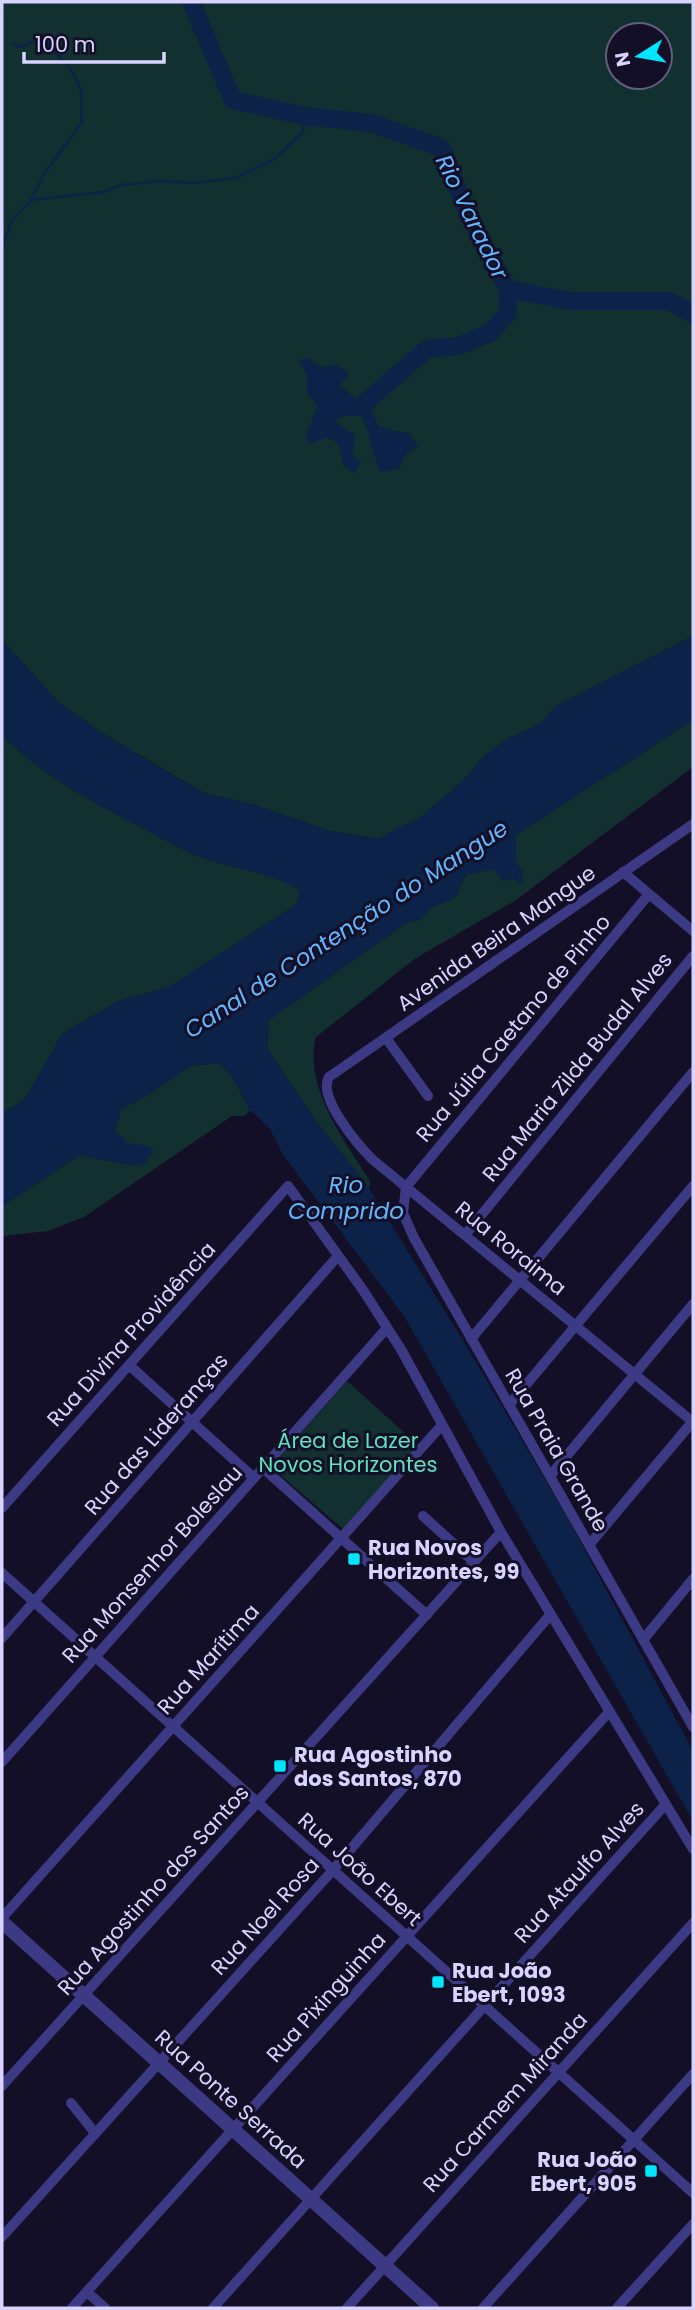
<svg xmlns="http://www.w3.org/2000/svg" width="695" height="2310" viewBox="0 0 695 2310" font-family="Poppins,sans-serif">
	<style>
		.green { fill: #12302f; fill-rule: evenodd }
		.water { fill: #0c2248 }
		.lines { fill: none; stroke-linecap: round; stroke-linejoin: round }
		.stream { stroke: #0c2248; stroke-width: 2.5 }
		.river { stroke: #0c2248; stroke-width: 18 }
		.minor { stroke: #3d3a85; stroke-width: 10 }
		.tertiary { stroke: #3d3a85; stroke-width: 14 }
		.poi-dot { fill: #00e5ff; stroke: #130f26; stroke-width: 2.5 }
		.labels { text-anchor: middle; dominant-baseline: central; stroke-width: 6; stroke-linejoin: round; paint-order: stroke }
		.street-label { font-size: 21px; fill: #d9d4ff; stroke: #130f26 }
		.park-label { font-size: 21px; fill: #5fe0c0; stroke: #130f26 }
		.poi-label { font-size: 21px; font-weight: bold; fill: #d9d4ff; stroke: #130f26; text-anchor: start }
		.water-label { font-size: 23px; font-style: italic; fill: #62b6ff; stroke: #130f26 }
	</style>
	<rect width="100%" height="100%" fill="#130f26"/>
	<path class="green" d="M2 2H187L200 20 203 2H693V636L556 706 540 724 509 738 483 757 465 779 421 817 378 839 330 831 255 805 204 793 102 733 58 702 2 640ZM618 35H660V77H618ZM336 365 349 374 339 385 352 396 367 401 378 427 410 434 374 456V445L362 416H344L332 421 355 435 351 455 360 462 355 473 344 466 339 443 327 437 318 405 307 393V376L322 367Z
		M693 720V767L516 900 416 958 316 1037C303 1088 345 1141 370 1181L369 1188 316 1121 267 1048 269 1020 406 923 421 919 432 907 455 898 466 875 516 863V835Z
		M2 735C42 775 89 800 139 826 161 837 183 851 206 859 237 870 275 872 301 891L296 905 169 987 119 1001 63 1033 25 1099 2 1113Z
		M218 1063 231 1074 250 1110 245 1116H232L84 1217 48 1231 2 1236V1206L79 1155 132 1165 128 1144 115 1131 121 1109 150 1094 190 1066Z
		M347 1381 418 1445 343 1529 271 1467Z"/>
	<path class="water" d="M308 358 322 367 336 365 350 374 339 385 352 396 367 401 378 427 410 434 418 447 405 455 399 469 380 472C373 453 370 435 362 416H344L333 421 355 435 352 455 361 462 355 473 344 466 338 443 327 437 311 444 305 438 318 405 307 393V376L299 360Z
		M693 636V720L516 835V863L523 871 522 883H516L514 878 503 881 493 869 466 875 455 898 432 907 421 919 406 923 269 1020 267 1048 316 1121 369 1188 467 1347 566 1515 693 1751V1821L404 1316 283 1155 270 1129 250 1110 231 1074 218 1063 190 1066 150 1094 121 1109 115 1131 128 1143 148 1146 154 1151 144 1164 132 1165 79 1155 2 1206V1113L25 1099 63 1033 119 1001 169 987 296 905 301 892C276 872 237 870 206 859 183 851 161 837 139 826 89 800 42 775 2 735V640L58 702 102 733 203 793 255 805 330 831 377 839 421 817 465 779 483 757 509 738 540 724 556 706Z"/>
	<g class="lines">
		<path class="stream" d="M11 44 20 47 40 39 69 66 81 89 82 122 44 174 31 200 103 192 121 185 160 181 193 183 235 178 273 160 303 132 304 116
			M2 248 12 220 31 200"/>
		<path class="river" d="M191 2 233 100 304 116 371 123 442 148 467 213 508 289 570 301H669L693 314
			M367 401 427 349 458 346 490 333 508 313V289"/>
		<path class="minor" d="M693 824 329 1077C317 1097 358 1145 373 1160L693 1422
			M623 872 693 931
			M649 894 406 1187 403 1213 414 1238 693 1727
			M386 1038 428 1096
			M465 1235 693 956
			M471 1339 693 1072
			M129 1365 254 1478
			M509 1405 693 1186
			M263 1468 427 1615
			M550 1476 693 1304
			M2 1508 288 1186 363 1290 402 1351 501 1532 693 1849
			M423 1516 474 1562
			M589 1545 693 1421
			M2 1573 693 2193
			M2 1638 338 1256
			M643 1640 693 1579
			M2 1762 387 1328
			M2 1918 442 1425
			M2 2086 501 1532
			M71 2103 95 2133
			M2 2237 333 1870 550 1615
			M87 2292 105 2308
			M72 2308 609 1712
			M213 2308 665 1805
			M347 2308 693 1923
			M483 2308 693 2074
			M617 2308 693 2224"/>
		<path class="tertiary" d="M2 1922 432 2308"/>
	</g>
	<g class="poi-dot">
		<rect x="347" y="1552" width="14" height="14" rx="3.5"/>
		<rect x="273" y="1759" width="14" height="14" rx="3.5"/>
		<rect x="431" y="1975" width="14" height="14" rx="3.5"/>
		<rect x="644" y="2164" width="14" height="14" rx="3.5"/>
	</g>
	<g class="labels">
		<g class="street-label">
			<text transform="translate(496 938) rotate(-35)">Avenida Beira Mangue</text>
			<text transform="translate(513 1028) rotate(-50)">Rua Júlia Caetano de Pinho</text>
			<text transform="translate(577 1067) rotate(-51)">Rua Maria Zilda Budal Alves</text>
			<text transform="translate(511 1248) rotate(39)">Rua Roraima</text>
			<text transform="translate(131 1334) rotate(-48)">Rua Divina Providência</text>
			<text transform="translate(156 1434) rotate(-49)">Rua das Lideranças</text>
			<text transform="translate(557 1450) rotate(60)">Rua Praia Grande</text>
			<text transform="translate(152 1564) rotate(-48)">Rua Monsenhor Boleslau</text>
			<text transform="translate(208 1659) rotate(-48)">Rua Marítima</text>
			<text transform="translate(360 1869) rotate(42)">Rua João Ebert</text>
			<text transform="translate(579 1872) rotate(-48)">Rua Ataulfo Alves</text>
			<text transform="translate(153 1890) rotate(-48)">Rua Agostinho dos Santos</text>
			<text transform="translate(265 1916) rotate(-48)">Rua Noel Rosa</text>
			<text transform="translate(326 1997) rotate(-48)">Rua Pixinguinha</text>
			<text transform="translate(231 2099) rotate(42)">Rua Ponte Serrada</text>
			<text transform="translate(505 2102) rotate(-48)">Rua Carmem Miranda</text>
		</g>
		<g class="park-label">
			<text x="348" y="1440">Área de Lazer<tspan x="348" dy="24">Novos Horizontes</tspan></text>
		</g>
		<g class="poi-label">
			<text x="368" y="1547">Rua Novos<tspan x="368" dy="24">Horizontes, 99</tspan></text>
			<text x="294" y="1754">Rua Agostinho<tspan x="294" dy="24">dos Santos, 870</tspan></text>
			<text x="452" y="1970">Rua João<tspan x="452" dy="24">Ebert, 1093</tspan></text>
			<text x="637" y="2159" text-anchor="end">Rua João<tspan x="637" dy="24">Ebert, 905</tspan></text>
		</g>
		<g class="water-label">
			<text transform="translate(472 217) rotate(64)">Rio Varador</text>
			<text transform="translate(346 929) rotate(-33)">Canal de Contenção do Mangue</text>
			<text x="346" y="1185">Rio<tspan x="346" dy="26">Comprido</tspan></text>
		</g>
	</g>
	<rect width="695" height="2310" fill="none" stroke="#d9d4ff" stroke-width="7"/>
	<g transform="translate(639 56) rotate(259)"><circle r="33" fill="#130f26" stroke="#625e7d" stroke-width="2"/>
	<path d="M0-5L12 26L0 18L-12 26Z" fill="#00e5ff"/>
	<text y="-10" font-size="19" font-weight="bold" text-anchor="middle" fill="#d9d4ff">N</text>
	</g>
	<path d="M24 52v10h140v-10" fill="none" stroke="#d9d4ff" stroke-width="3.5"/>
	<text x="35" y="52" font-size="21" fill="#d9d4ff" stroke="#130f26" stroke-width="5" paint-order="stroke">100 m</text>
</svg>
